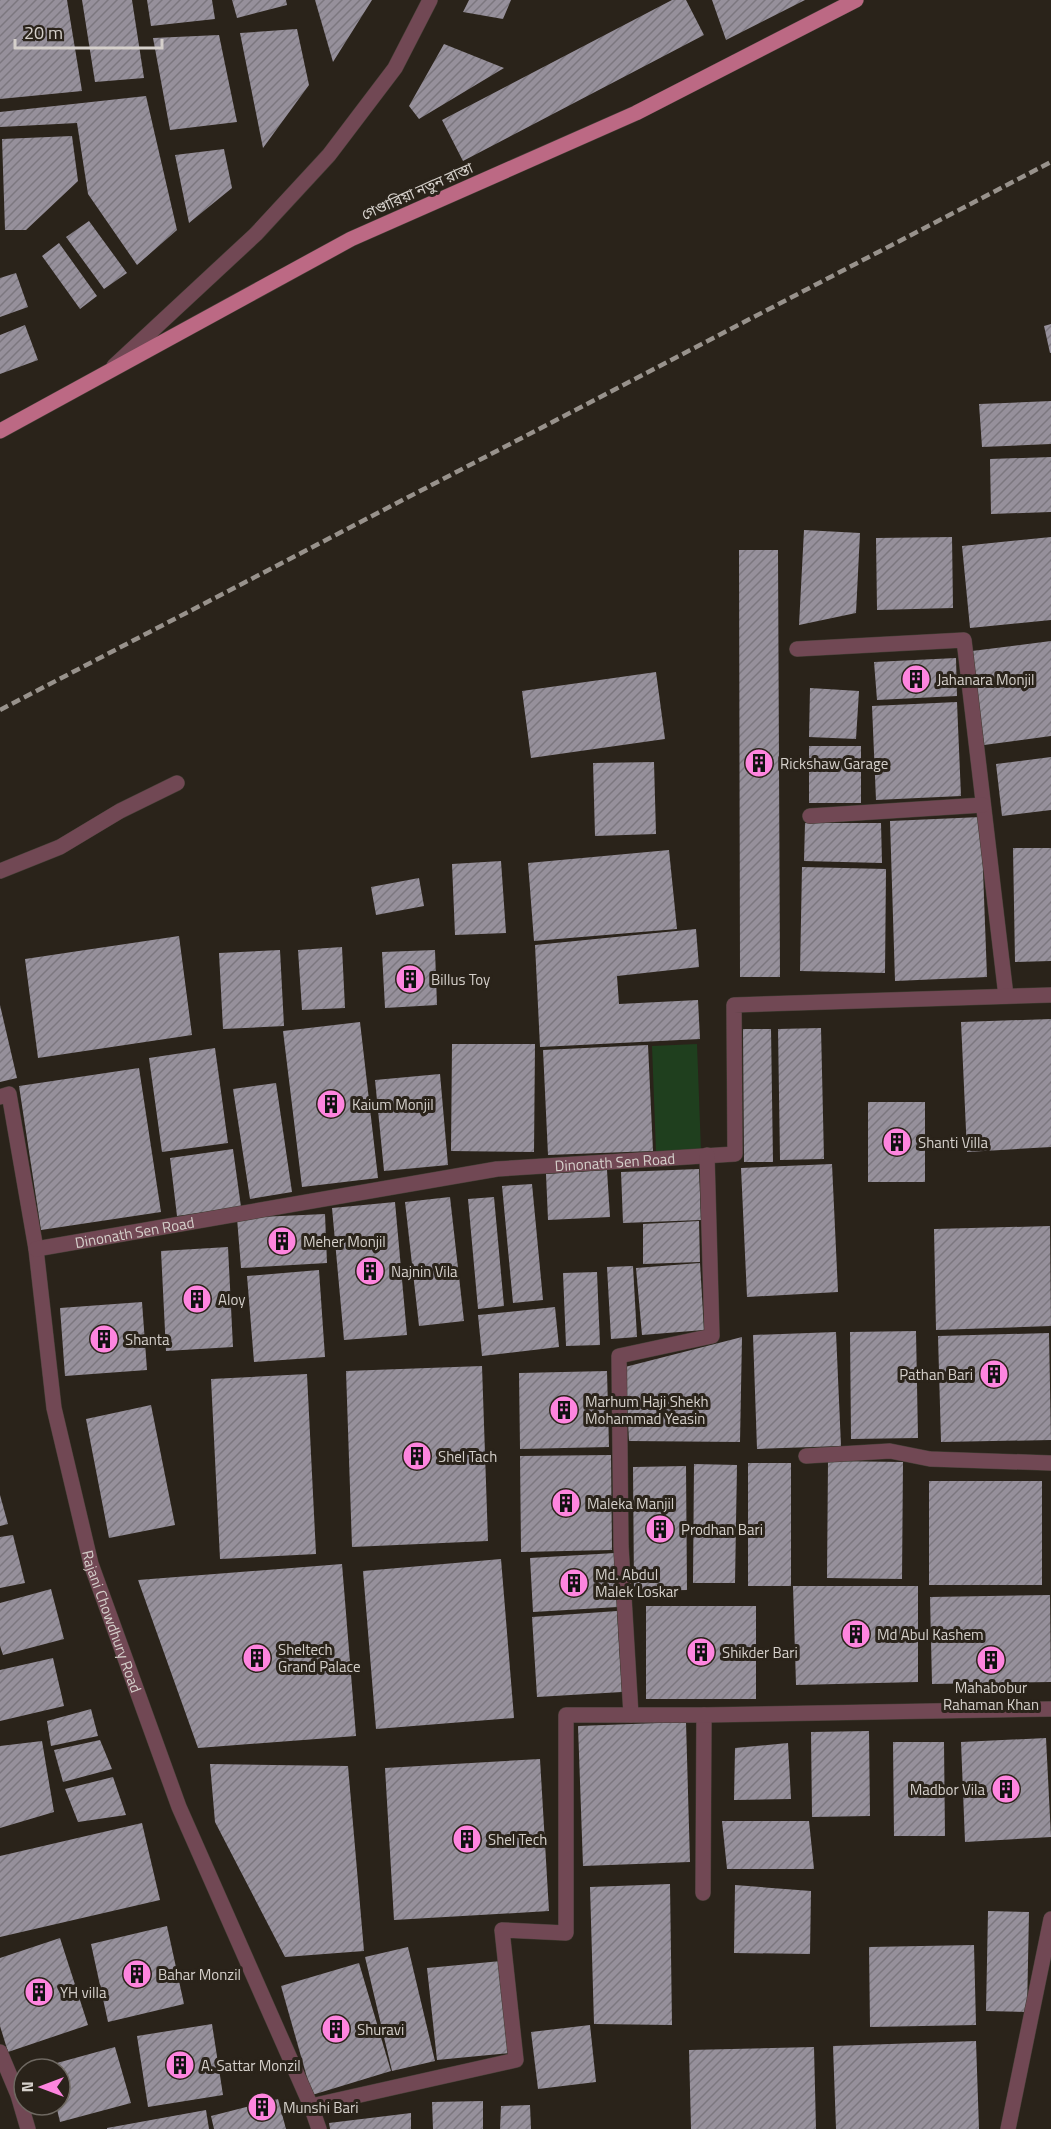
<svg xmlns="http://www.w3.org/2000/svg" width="1051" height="2129" viewBox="0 0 1051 2129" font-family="'Titillium Web','Noto Sans Bengali',sans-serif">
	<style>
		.park { fill: #1f3f1e }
		.building { fill: url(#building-hatch) }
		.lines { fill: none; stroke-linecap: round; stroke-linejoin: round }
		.street-casing { stroke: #453f36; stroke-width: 16 }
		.primary-casing { stroke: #453f36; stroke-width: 16 }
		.street { stroke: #714854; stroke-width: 15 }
		.primary { stroke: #bc6984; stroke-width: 15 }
		.rail { stroke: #98928c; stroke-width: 4.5; stroke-dasharray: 9 4.5; stroke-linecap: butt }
		.labels { text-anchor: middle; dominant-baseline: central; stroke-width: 6; stroke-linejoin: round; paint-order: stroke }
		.street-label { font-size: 15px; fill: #d5d0cb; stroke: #2a231a }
		.poi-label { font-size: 15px; fill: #d5d0cb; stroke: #2a231a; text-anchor: start }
	</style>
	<defs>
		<pattern id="building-hatch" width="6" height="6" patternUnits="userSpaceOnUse" patternTransform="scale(1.5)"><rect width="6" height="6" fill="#96909b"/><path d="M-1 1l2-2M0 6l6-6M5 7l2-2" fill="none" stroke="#7c777f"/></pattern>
	</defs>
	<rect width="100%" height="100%" fill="#2a231a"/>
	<path class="park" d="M697 1044 701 1151 656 1152 652 1046Z"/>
	<path class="building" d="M0 0H67L82 91 0 99Z
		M82 0H132L144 78 95 82Z
		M147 0H212L215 19 151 26Z
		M232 0H286L287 5 237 18Z
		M315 0H372L333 62Z
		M469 0H511L503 19 463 12Z
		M672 0H686L704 35 463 161 442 120Z
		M712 0H805L726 40Z
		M297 29 309 85 263 148 240 33Z
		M219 35 237 122 170 130 153 38Z
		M444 44 504 68 419 119 409 106Z
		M146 96 177 230 137 265 88 194 77 123 0 127V112Z
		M72 136 78 181 26 230H5L2 139Z
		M224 149 232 188 189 223 175 155Z
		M89 221 127 273 104 289 66 237Z
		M59 243 97 296 80 309 42 256Z
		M16 273 28 307 0 317V278Z
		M1051 324V353H1050L1044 326Z
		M25 325 38 360 0 374V335Z
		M1051 401V444L982 447 979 404Z
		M1051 457V512L991 514 990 459Z
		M804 530 860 533 856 613 799 625Z
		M952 537 953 608 877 610 876 538Z
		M1051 537V620L970 628 962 546Z
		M739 550H778L780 977H740Z
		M1051 641V736L984 745 972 651Z
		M956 658 957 696 877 700 874 662Z
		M656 672 665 739 531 758 522 691Z
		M810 688 859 691 856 739 809 737Z
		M957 702 961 796 876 800 872 706Z
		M809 746H861V803H809Z
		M1051 757V810L1002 816 996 764Z
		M654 762 656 834 595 836 593 763Z
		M981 817 987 977 895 981 890 821Z
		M805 823H881L882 863 804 861Z
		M1013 848H1051V961L1015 962Z
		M669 850 677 929 534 941 528 863Z
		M501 861 506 933 455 935 452 864Z
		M802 867 886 869 885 973 800 971Z
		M419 878 424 906 376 915 371 887Z
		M696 929 699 967 617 976 619 1004 698 1000 700 1039 540 1047 535 945Z
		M179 936 192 1035 38 1058 25 959Z
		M342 947 345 1008 302 1010 298 950Z
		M280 950 284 1026 223 1029 219 953Z
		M435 950 437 1005 385 1008 382 952Z
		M0 1005 17 1078 0 1082Z
		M1051 1019V1147L967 1152 961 1022Z
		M360 1022 378 1178 302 1187 283 1031Z
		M821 1028 824 1159 780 1160 778 1029Z
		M743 1029H771L773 1162H744Z
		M452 1044H535L534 1152 451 1151Z
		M648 1045 653 1151 548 1155 543 1050Z
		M215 1048 228 1143 162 1152 149 1058Z
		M139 1068 161 1212 41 1230 19 1086Z
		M440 1074 448 1165 384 1171 375 1080Z
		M276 1083 292 1192 250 1199 233 1089Z
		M868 1102H925V1182H868Z
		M233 1149 241 1207 177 1216 170 1158Z
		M832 1164 838 1292 747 1297 741 1168Z
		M699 1169 701 1220 623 1223 621 1172Z
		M607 1170 610 1217 548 1220 546 1174Z
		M532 1184 543 1300 513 1303 502 1186Z
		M450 1197 464 1321 419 1326 405 1202Z
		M494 1197 504 1306 478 1309 468 1199Z
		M395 1202 407 1335 344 1340 332 1208Z
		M325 1214 327 1263 241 1268 237 1218Z
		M699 1221 700 1262 643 1264V1224Z
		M1050 1226 1051 1326 936 1330 934 1229Z
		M228 1247 233 1347 166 1351 161 1251Z
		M700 1263 704 1330 642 1335 636 1268Z
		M633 1266 637 1337 611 1339 607 1267Z
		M319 1270 325 1357 254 1362 247 1276Z
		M597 1272 600 1345 566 1346 563 1273Z
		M142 1302 147 1370 65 1376 60 1308Z
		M555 1307 559 1347 482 1356 478 1315Z
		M916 1331 918 1438 851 1439 850 1332Z
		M836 1332 841 1446 757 1449 753 1335Z
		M1049 1333 1051 1440 941 1442 938 1336Z
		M742 1337 740 1442 629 1441 625 1367Z
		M482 1366 488 1541 352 1547 346 1371Z
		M607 1371 609 1447 520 1449 519 1373Z
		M307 1374 316 1554 220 1559 211 1379Z
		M151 1405 175 1525 109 1538 86 1419Z
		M611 1455 612 1550 521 1552 520 1456Z
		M828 1461 903 1462 902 1579 827 1578Z
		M748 1463H791V1586H748Z
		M694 1464 737 1465 735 1583H693Z
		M686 1466 687 1590 634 1591 633 1467Z
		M929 1481H1042V1585H929Z
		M0 1495 8 1524 0 1526Z
		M13 1535 25 1583 0 1588V1537Z
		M615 1553 618 1607 533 1612 530 1558Z
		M501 1559 514 1718 376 1729 363 1571Z
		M342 1564 356 1736 198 1748 138 1580Z
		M793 1586H918V1682L796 1685Z
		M51 1589 64 1639 3 1655 0 1646V1603Z
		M1050 1595 1051 1682 932 1684 930 1597Z
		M646 1606H756V1699H646Z
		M617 1611 622 1692 537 1697 532 1617Z
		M53 1658 64 1706 0 1721V1670Z
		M91 1709 98 1736 51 1746 47 1721Z
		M686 1722 690 1862 583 1866 578 1726Z
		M869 1731 870 1816 812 1817 811 1732Z
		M1046 1738 1051 1837 965 1842 961 1742Z
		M100 1740 112 1769 63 1782 54 1750Z
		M42 1741 54 1812 0 1828V1746Z
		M893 1742H944L945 1836H894Z
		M788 1743 791 1799 734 1800 735 1748Z
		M540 1759 549 1911 394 1920 385 1768Z
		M210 1764 348 1766 364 1951 285 1957 215 1822Z
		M113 1777 126 1815 78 1822 65 1789Z
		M722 1821H809L814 1869H727Z
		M142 1823 160 1900 0 1937V1856Z
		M670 1884 672 2025 594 2024 590 1887Z
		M735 1885 811 1891 810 1954 734 1953Z
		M988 1911 1029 1912 1027 2012 986 2011Z
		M167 1926 184 2004 108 2022 91 1944Z
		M60 1938 88 2025 8 2052 0 2026V1958Z
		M974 1945 976 2025 870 2027 869 1947Z
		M408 1947 435 2061 392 2071 365 1957Z
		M501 1961 510 2053 437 2060 427 1968Z
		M359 1963 391 2071 312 2095 281 1986Z
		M212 2024 223 2095 148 2107 137 2036Z
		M590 2025 596 2082 538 2089 531 2032Z
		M976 2041 979 2129H836L833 2046Z
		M115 2047 131 2103 60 2122 56 2105H60V2069H46V2066Z
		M814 2047 816 2129H691L689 2050Z
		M278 2099 286 2129H214L211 2116Z
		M483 2101V2129H433L432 2102Z
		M530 2105 531 2129H500L501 2106Z
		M206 2110 209 2129H107V2128Z
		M411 2113V2129H330L329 2123Z"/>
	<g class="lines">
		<g class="street-casing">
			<g id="street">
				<path d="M114 366 256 234 329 155 395 68 430 0"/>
				<path d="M797 649 964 640 1006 996"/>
				<path d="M810 816 983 805"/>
				<path d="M0 871 60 847 120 811 177 783"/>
				<path id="s1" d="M0 1097 9 1094 36 1249 54 1408 91 1564 179 1807 311 2106 319 2129"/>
				<path id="s2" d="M36 1249 497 1169 735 1154 734 1005 1051 995"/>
				<path d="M806 1456 890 1451 930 1459 1051 1463"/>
				<path d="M631 1715 621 1546 619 1356 712 1336 707 1155"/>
				<path d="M703 1893 704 1715"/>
				<path d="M0 2052 18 2095 28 2129"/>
				<path d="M311 2106 516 2060 502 1930 566 1933V1715H704L1051 1709"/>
				<path d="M1008 2129 1051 1919"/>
			</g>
		</g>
		<g class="primary-casing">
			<path id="primary" d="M0 431 351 239 636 113 856 0"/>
		</g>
		<use href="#street" class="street"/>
		<use href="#primary" class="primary"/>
		<path class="rail" d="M0 710 1051 162"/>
	</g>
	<defs>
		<g id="building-disc" transform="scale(1.5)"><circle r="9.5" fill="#fe85df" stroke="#2a231a"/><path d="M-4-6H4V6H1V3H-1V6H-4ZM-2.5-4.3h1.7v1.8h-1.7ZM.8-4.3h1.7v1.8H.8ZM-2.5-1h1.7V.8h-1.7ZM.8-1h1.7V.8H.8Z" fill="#111"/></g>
	</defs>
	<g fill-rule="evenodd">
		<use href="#building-disc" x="916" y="679"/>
		<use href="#building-disc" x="759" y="763"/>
		<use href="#building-disc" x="410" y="979"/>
		<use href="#building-disc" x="331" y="1104"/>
		<use href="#building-disc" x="897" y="1142"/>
		<use href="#building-disc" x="282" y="1241"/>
		<use href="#building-disc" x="370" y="1271"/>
		<use href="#building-disc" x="197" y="1299"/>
		<use href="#building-disc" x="104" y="1339"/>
		<use href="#building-disc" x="994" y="1374"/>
		<use href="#building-disc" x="564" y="1410"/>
		<use href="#building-disc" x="417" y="1456"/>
		<use href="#building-disc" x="566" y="1503"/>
		<use href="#building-disc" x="660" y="1529"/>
		<use href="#building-disc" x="574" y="1583"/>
		<use href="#building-disc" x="856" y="1634"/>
		<use href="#building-disc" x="701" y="1652"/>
		<use href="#building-disc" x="257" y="1658"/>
		<use href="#building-disc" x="991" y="1660"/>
		<use href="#building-disc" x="1006" y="1789"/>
		<use href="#building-disc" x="467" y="1839"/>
		<use href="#building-disc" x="137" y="1974"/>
		<use href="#building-disc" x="39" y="1992"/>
		<use href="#building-disc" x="336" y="2029"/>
		<use href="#building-disc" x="180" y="2065"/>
		<use href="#building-disc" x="262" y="2107"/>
	</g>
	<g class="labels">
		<g class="street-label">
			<text transform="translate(417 191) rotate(-24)">গেণ্ডারিয়া নতুন রাস্তা</text>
			<text stroke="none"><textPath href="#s2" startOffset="586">Dinonath Sen Road</textPath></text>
			<text stroke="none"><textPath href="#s2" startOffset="100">Dinonath Sen Road</textPath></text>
			<text stroke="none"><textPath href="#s1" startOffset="548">Rajani Chowdhury Road</textPath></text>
		</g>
		<g class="poi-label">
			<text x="937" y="679">Jahanara Monjil</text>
			<text x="780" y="763">Rickshaw Garage</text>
			<text x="431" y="979">Billus Toy</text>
			<text x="352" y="1104">Kaium Monjil</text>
			<text x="918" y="1142">Shanti Villa</text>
			<text x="303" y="1241">Meher Monjil</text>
			<text x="391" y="1271">Najnin Vila</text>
			<text x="218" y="1299">Aloy</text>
			<text x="125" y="1339">Shanta</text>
			<text x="973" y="1374" text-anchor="end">Pathan Bari</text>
			<text x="585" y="1401">Marhum Haji Shekh<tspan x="585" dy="17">Mohammad Yeasin</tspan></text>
			<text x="438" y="1456">Shel Tach</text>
			<text x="587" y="1503">Maleka Manjil</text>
			<text x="681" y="1529">Prodhan Bari</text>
			<text x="595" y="1574">Md. Abdul<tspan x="595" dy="17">Malek Loskar</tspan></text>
			<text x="877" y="1634">Md Abul Kashem</text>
			<text x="278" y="1649">Sheltech<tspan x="278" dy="17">Grand Palace</tspan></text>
			<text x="722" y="1652">Shikder Bari</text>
			<text x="991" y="1687" text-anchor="middle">Mahabobur<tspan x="991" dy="17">Rahaman Khan</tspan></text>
			<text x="985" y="1789" text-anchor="end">Madbor Vila</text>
			<text x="488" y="1839">Shel Tech</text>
			<text x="158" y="1974">Bahar Monzil</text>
			<text x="60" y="1992">YH villa</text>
			<text x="357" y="2029">Shuravi</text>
			<text x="201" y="2065">A. Sattar Monzil</text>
			<text x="283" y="2107">Munshi Bari</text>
		</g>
	</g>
	<g transform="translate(42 2087) rotate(270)"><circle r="28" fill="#2a231a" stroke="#6e6861" stroke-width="1.5"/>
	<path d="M0-4.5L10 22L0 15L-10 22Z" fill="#fe85df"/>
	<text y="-9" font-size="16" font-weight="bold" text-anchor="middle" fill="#d5d0cb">N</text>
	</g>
	<path d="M15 39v9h147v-9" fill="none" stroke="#d5d0cb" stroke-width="3"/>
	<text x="24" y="39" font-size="18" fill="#d5d0cb" stroke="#2a231a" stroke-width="4.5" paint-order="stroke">20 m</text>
</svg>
